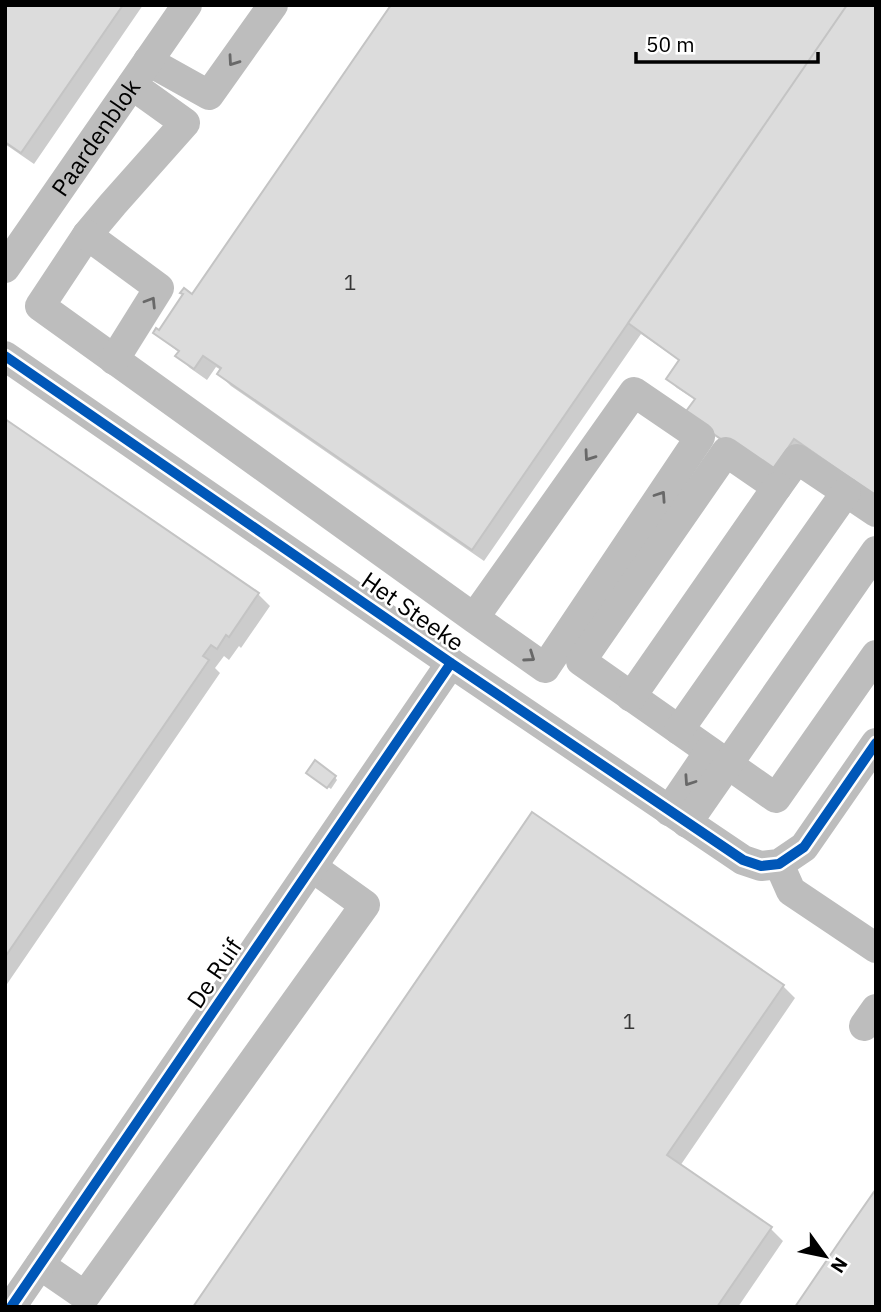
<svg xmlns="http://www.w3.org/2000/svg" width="881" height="1312" viewBox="0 0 881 1312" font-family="'IBM Plex Sans',sans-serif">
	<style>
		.shadow { fill: #0003 }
		.building { fill: #dcdcdc; stroke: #c4c4c4; stroke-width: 2 }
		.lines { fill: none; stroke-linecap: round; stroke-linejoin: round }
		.minor { stroke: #bdbdbd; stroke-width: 30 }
		.cycleway-casing { stroke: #fff; stroke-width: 15 }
		.cycleway { stroke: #0057b8; stroke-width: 10 }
		.oneway { stroke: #686868 }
		.labels { text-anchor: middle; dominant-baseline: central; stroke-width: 5; stroke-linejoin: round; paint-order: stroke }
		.number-label { font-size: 21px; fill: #373737 }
		.street-label { font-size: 24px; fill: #000; stroke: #fff }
	</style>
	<rect width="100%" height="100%" fill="#fff"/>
	<path class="shadow" d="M5 5H143L34 164 5 144Z
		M394 5 876 497 804 447 781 481 696 423V400L677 388 668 379 680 361 641 334 484 561 231 386 219 374 221 370 216 367 207 380 190 368 178 356 180 353 168 344 155 332 159 333 193 297Z
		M5 421 258 594 270 606 241 648 239 646 229 660 224 656 215 668 220 673 5 987Z
		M311 775 335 777 337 780 331 789Z
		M783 986 795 998 680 1166 771 1229 783 1241 738 1307H195Z"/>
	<path class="building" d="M5 5H123L21 153 5 142Z
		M391 5H847L472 550 217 374 221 368 203 356 194 369 175 356 179 351 153 333 156 328 159 330 183 294 180 293 184 288 192 294Z
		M847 5H876V496L794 439 771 473 684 414 695 399 666 379 679 360 628 323Z
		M5 419 259 593 229 637 226 635 217 649 211 645 203 656 209 660 5 957Z
		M315 760 336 776 327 788 306 773Z
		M532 812 784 985 667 1155 772 1227 717 1307H193Z
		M876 1189V1307H795L846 1232Z"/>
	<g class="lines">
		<g class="minor">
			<path d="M148 61 209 95 273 5"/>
			<path d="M132 85 185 123 113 204 87 235 40 306 474 618 545 668 700 437 634 392 474 618"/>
			<path d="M87 235 159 288 114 360"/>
			<path id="s1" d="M5 268 187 5"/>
			<path d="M5 356 451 663 743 860 761 866 779 864 804 847 876 743"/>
			<path d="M876 512 797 459 777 487 726 452 581 661 776 798 876 655"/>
			<path d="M631 697 777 487"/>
			<path d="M679 730 846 492"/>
			<path d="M669 811 709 752"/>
			<path d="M687 823 876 551"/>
			<path d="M779 864 791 891 876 948"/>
			<path d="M864 1026 876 1009"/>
			<path d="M40 1265 85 1296 365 905 312 867"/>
			<path d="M11 1307 451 663"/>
		</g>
		<g class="cycleway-casing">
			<path id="cycleway" d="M5 356 451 663 743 860 761 866 779 864 804 847 876 743
				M11 1307 451 663"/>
		</g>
		<use href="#cycleway" class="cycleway"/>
	</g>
	<defs><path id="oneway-chevron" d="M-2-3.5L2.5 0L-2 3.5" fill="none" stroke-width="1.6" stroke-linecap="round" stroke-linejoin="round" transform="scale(1.75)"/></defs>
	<g class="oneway">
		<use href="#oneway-chevron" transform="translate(233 61) rotate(125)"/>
		<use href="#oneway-chevron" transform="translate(151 302) rotate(-58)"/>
		<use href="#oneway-chevron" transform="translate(589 456) rotate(125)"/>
		<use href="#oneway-chevron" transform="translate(661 496) rotate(-56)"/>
		<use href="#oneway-chevron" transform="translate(530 657) rotate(35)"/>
		<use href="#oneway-chevron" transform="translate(689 781) rotate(124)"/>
	</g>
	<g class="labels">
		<g class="number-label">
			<text x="350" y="282">1</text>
			<text x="629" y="1021">1</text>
		</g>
		<g class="street-label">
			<text stroke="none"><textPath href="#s1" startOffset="159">Paardenblok</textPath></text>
			<text transform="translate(413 611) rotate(35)">Het Steeke</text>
			<text transform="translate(214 973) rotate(-56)">De Ruif</text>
		</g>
	</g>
	<rect width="881" height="1312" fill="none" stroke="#000000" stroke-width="14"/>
	<g transform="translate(825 1256) rotate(123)" stroke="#ffffff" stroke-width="5" paint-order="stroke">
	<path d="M0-5L12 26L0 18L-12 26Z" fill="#000000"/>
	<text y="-10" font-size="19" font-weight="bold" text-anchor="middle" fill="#000000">N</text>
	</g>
	<path d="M636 52v10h182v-10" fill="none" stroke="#000000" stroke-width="3.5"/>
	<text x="646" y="52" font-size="21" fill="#000000" stroke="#ffffff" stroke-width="5" paint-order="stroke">50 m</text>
</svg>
